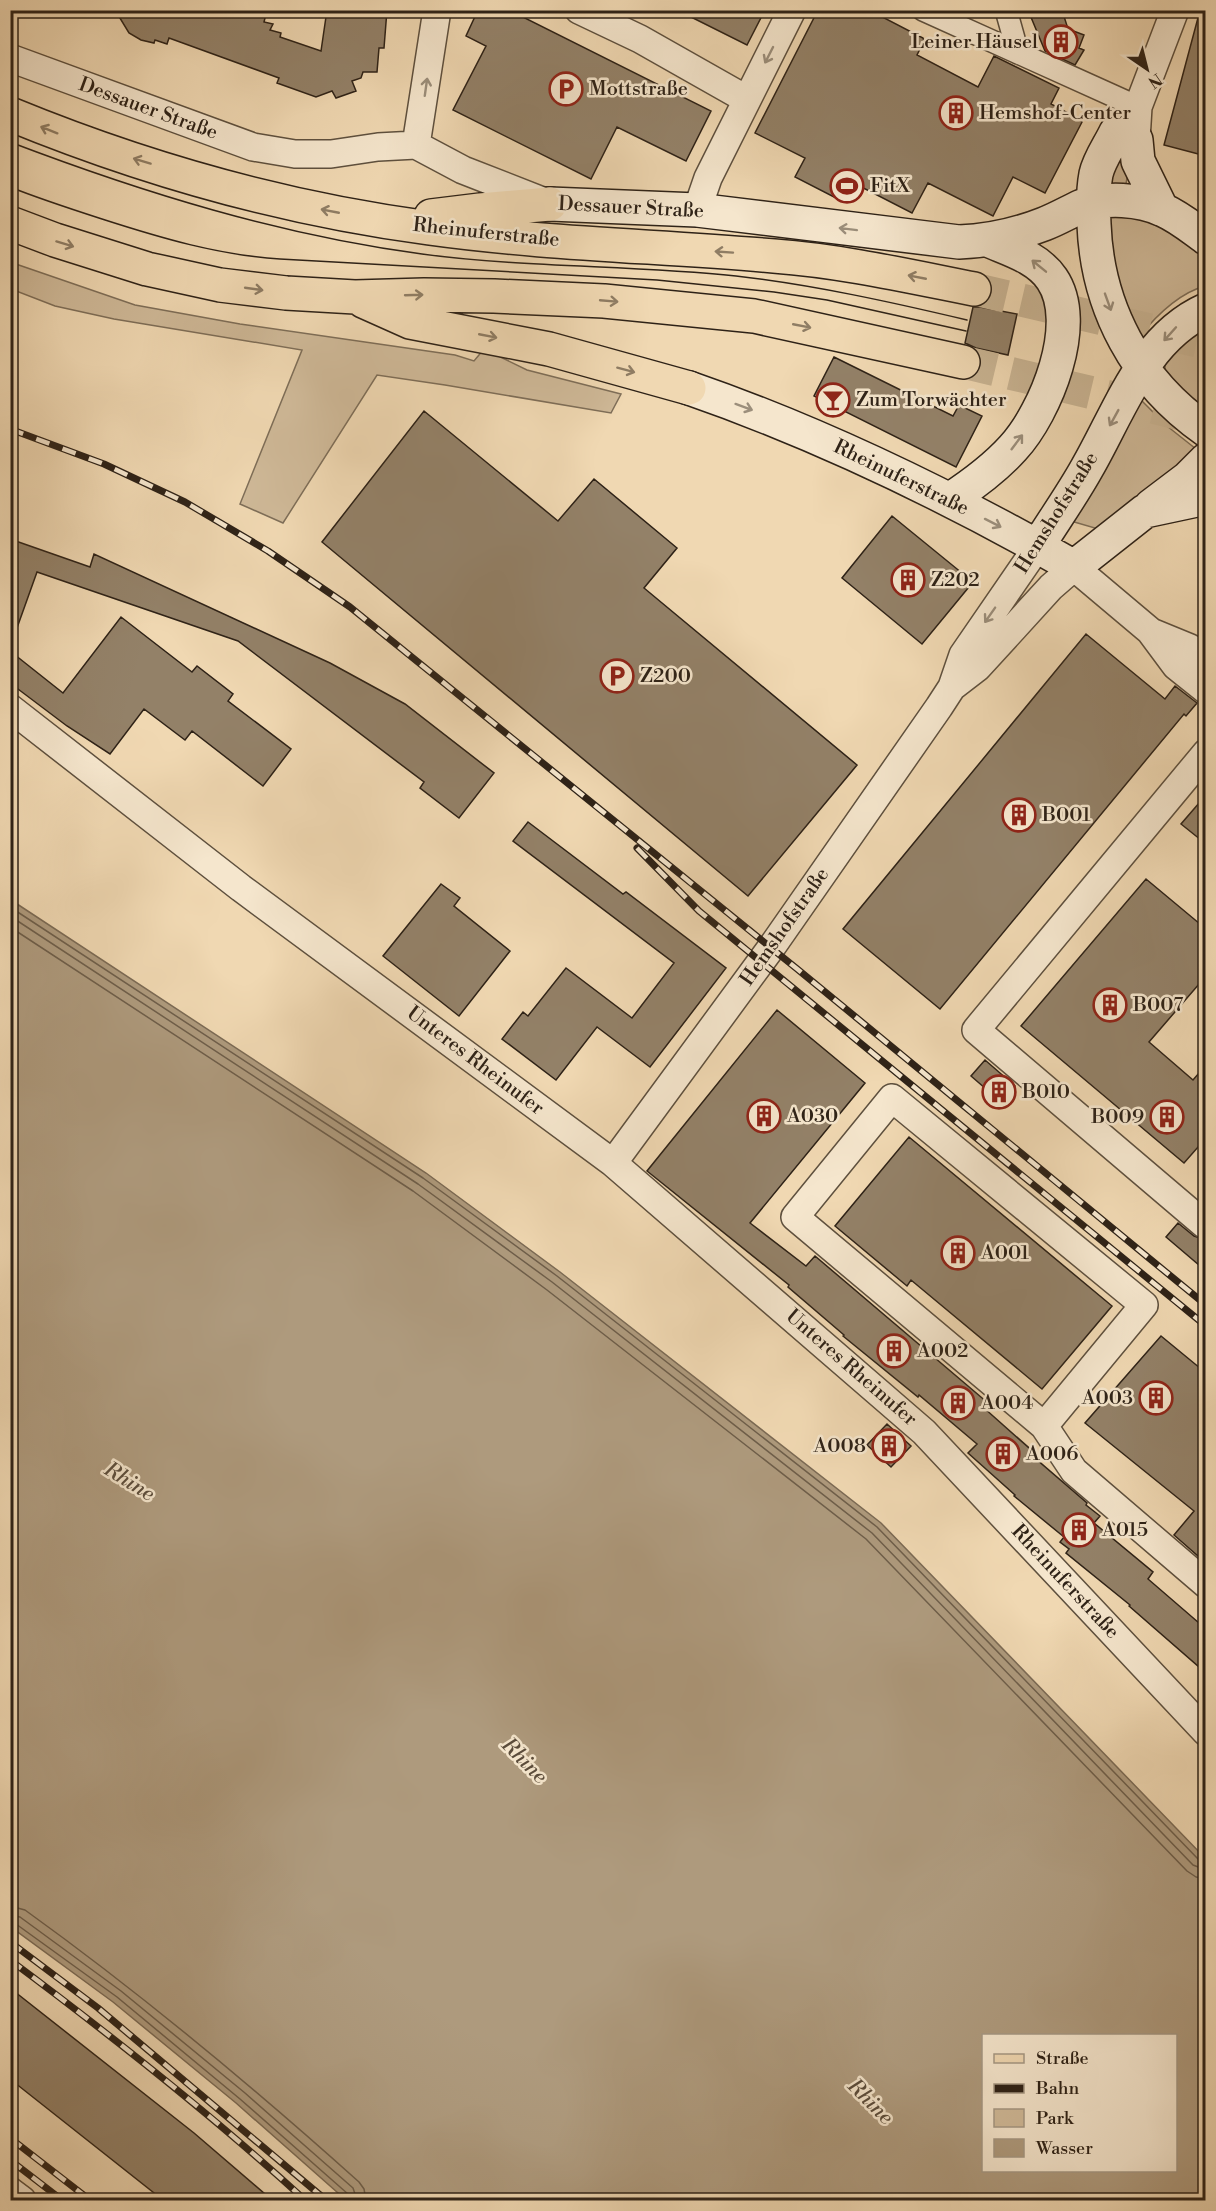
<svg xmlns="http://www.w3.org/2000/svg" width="1216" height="2211" viewBox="0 0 1216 2211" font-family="'Libre Bodoni',serif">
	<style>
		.green { fill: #cfb998; stroke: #7e6e58; stroke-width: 1.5 }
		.water { fill: #ae9a7d; stroke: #7b6a54; stroke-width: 1.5; fill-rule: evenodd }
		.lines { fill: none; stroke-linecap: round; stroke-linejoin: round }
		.shore { stroke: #6e5e4a; stroke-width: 1.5 }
		.building { fill: #938168; stroke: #2e2217; stroke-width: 1.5 }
		.primary-tunnel { stroke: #c9b493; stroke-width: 33; stroke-dasharray: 33 16; stroke-linecap: butt }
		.pedestrian-casing { stroke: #5e503e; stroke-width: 24 }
		.minor-casing { stroke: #5e503e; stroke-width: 30 }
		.secondary-casing { stroke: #2e2217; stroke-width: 36 }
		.primary-casing { stroke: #2e2217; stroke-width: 36 }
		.pedestrian { stroke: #f5e6cd; stroke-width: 21 }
		.minor { stroke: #f5e6cd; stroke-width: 27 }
		.secondary { stroke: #f5e6cd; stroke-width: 33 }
		.primary { stroke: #f0d8b2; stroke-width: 33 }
		.tram { stroke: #2e2217; stroke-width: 1.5 }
		.rail-casing { stroke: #2e2217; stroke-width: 7 }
		.rail { stroke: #f5e6cd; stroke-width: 4.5; stroke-dasharray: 14; stroke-linecap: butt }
		.oneway { stroke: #9b8e7b }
		.oneway2 { stroke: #8f7d64 }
		.labels { text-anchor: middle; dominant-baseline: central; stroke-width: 5; stroke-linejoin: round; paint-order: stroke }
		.poi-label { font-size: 20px; fill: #2e2217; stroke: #f5e6cd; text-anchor: start }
		.street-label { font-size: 20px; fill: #2e2217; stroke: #f5e6cd }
		.water-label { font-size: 21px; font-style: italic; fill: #5b4c3b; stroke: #f5e6cd }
	</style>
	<rect width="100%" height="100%" fill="#f0d8b2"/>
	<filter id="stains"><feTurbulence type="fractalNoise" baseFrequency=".00333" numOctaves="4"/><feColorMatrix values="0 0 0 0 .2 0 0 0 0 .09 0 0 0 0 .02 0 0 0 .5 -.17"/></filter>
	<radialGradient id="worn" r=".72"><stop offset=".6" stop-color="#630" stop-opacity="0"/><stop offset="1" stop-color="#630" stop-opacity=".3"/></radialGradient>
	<path class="green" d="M1124 153 1128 173 1125 189 1106 188 1111 170Z
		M1115 212C1158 222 1173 226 1205 258V286C1179 293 1155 317 1138 338L1115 301 1105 214Z
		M10 262 135 305 240 324 455 355 474 361 484 349 527 370 621 394 611 413 445 385 377 375 283 523 240 504 302 350 114 319 55 306 11 289Z
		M1205 319V421L1165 373V362Z
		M1138 397 1167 426 1196 449 1105 531 1064 519Z"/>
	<path class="water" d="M11 900 426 1173 560 1272 881 1523 1205 1858V2200H346L236 2103 113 2002 11 1927ZM984 2036H1176V2170H984Z"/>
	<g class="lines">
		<path class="shore" d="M10 907 423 1178 557 1276 877 1527 1199 1860 1206 1862
			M10 916 418 1184 552 1282 872 1533 1193 1865 1206 1870
			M10 927 413 1191 547 1290 866 1539 1187 1871 1196 1877 1206 1879
			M10 1906 25 1910C143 1995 251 2085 359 2182L364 2189 366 2200
			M10 1915 20 1917 121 1991 245 2093 353 2188 357 2200
			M10 1923 16 1924 117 1997 240 2099 348 2194 350 2200"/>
	</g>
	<path class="building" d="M115 10H267L264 22 273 24 270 30 281 33 280 37 321 51 327 10H387L384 48H379L377 72H363L361 78 352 81 356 91 336 98 332 91 316 97 277 83 279 78 169 38 167 44 155 40 154 43 141 40 129 33Z
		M478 10H509L711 111 686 161 617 127 591 179 453 110 486 46 466 36Z
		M677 10H765L747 45Z
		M818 10H869L923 38 924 41 917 55 978 87 994 56 1059 88 1051 104 1081 120 1082 122 1045 193 1013 177 993 216 928 183 912 213 844 178 834 197 795 177 805 158 755 133Z
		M1028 10H1062L1068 29 1084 35 1079 48 1084 50 1075 65 1045 51Z
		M1199 14H1206V156L1164 145Z
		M973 307H980L1017 314 1008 355 976 348 965 343Z
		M834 357 953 416 959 405 982 416 956 467 814 396Z
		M424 411 558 521 594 479 677 548 644 588 857 765 748 896 322 542Z
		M892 516 973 582 922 644 842 578Z
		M10 539 90 567 94 554 330 663 405 704 494 773 459 818 420 788 424 782 238 641 37 572 13 639 10 638Z
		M121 617 192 672 197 666 233 694 228 701 291 749 263 786 192 731 185 740 144 709 110 754 67 726 10 683V651L63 693Z
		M1086 634 1165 699 1175 686 1197 703 1186 716 1184 714 940 1009 843 929Z
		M1206 795V844L1181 824Z
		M528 822 623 894 626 892 726 968 650 1067 597 1027 556 1080 502 1039 523 1012 528 1016 566 968 632 1018 674 963 513 841Z
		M1146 879 1206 929V976L1149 1042 1193 1080 1206 1065V1138L1184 1163 1021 1026Z
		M441 884 460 898 454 906 510 951 459 1016 383 956Z
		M777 1010 865 1083 750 1223 806 1266 815 1256 988 1403 984 1408 1037 1455 1035 1458 1087 1503 1086 1505 1100 1516 1094 1523 1153 1572 1148 1579 1206 1629V1673L1129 1606 1130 1605 1066 1553 1069 1549 1060 1542 1064 1537 1014 1496 1015 1495 968 1453 977 1444 919 1395 918 1397 843 1336 844 1335 788 1287 789 1285 647 1171Z
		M985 1060 1015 1086 1001 1102 971 1076Z
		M909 1137 1112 1306 1042 1389 911 1280 907 1286 835 1226Z
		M1178 1223 1194 1236 1206 1240V1271L1166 1237Z
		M1161 1336 1206 1373V1563L1174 1535 1194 1511 1085 1423Z
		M887 1424 911 1446 891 1467 867 1445Z
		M10 1988 194 2133 272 2200H163L10 2079Z"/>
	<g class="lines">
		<path class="primary-tunnel" d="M974 289 1206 343
			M963 362 1198 418"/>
		<g class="pedestrian-casing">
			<path id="pedestrian" d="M923 10 1138 107
				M1006 10 1018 53"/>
		</g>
		<g class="minor-casing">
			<path id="minor" d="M579 10 640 39 746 99
				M10 58 253 147 295 154H331L378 147 416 145 463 170 550 204
				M1136 140 1138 107 1175 10
				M416 145 437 10
				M697 210 708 178 792 10
				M1151 632 1190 648 1206 661
				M952 687 978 667 1051 587 1074 567 1150 631 1176 666 1206 690
				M10 708 241 888 613 1163 924 1432 1206 1732
				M1206 753 976 1030 1204 1224 1206 1222
				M613 1163 771 948 939 707 952 687 963 655 1038 546
				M1044 1426 1144 1305 892 1098 795 1217 1044 1426 1074 1471 1206 1584
				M10 2191 22 2200"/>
		</g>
		<g class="secondary-casing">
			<path id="secondary" d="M1116 132C1110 145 1099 160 1096 174 1093 190 1093 207 1094 224 1097 308 1137 382 1206 430
				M1136 140 1138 161 1161 208
				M550 204 697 210 959 242C989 241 1016 235 1044 224 1057 219 1069 212 1082 206 1105 197 1140 199 1163 210 1179 217 1192 228 1206 238
				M689 388C822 434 951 497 1074 567L1145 511 1206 498
				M949 500C972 485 994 469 1013 448 1046 412 1082 323 1052 279 1038 258 1011 250 990 241
				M1151 506 1188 478 1206 460
				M1038 546C1054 520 1072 495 1087 468 1119 413 1143 338 1206 310"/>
		</g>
		<g class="primary-casing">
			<path id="primary" d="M10 114C144 169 286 209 429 228 544 244 660 246 774 256 842 261 908 276 974 289
				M431 216 480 210 550 204
				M10 223 55 240 147 269 220 285 286 293 355 297 424 295 494 296 604 301 754 316 963 362
				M363 301 410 322 549 349 689 388"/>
		</g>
		<use href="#pedestrian" class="pedestrian"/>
		<use href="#minor" class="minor"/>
		<use href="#secondary" class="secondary"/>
		<use href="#primary" class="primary"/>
		<path class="tram" d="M10 142C144 193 280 235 422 254 526 268 632 265 736 276 814 285 891 302 967 320
			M10 187C40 199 71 209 102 219 161 238 218 255 280 259L657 280 774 292 827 300 966 331"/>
		<g class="rail-casing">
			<path id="rail" d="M10 429 104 464 185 502 268 551 350 607 796 968 1206 1305
				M637 848 699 911 1206 1326
				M10 1942 98 2008 326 2200
				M10 1960C112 2036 212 2115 305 2200
				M10 2138 90 2200
				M10 2160 62 2200"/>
		</g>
		<use href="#rail" class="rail"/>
	</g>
	<defs><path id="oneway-shaft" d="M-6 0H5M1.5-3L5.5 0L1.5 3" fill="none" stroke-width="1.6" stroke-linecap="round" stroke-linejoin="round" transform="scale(1.5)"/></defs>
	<g class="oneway">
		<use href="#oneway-shaft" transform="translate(769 55) rotate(117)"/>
		<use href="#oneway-shaft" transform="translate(426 87) rotate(-82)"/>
		<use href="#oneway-shaft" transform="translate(848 229) rotate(-173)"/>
		<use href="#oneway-shaft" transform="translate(1039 266) rotate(-141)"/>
		<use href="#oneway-shaft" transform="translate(1108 302) rotate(70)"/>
		<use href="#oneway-shaft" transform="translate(1170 334) rotate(132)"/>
		<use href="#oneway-shaft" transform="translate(744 407) rotate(20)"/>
		<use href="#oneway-shaft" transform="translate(1114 418) rotate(119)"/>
		<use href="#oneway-shaft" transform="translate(1017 442) rotate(-53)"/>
		<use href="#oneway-shaft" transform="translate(993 523) rotate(27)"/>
		<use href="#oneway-shaft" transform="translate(990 615) rotate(125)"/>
	</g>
	<g class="oneway2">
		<use href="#oneway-shaft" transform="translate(49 130) rotate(-158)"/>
		<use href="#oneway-shaft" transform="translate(142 161) rotate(-163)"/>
		<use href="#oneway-shaft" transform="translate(330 211) rotate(-169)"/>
		<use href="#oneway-shaft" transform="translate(65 244) rotate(17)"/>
		<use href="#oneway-shaft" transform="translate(724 252) rotate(-176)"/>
		<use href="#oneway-shaft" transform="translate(917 277) rotate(-169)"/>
		<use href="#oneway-shaft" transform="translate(254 289) rotate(8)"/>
		<use href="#oneway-shaft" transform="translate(414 295) rotate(-2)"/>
		<use href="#oneway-shaft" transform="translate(609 301) rotate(5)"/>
		<use href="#oneway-shaft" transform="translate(802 326) rotate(11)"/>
		<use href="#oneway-shaft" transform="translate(488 336) rotate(11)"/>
		<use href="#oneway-shaft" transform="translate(626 370) rotate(15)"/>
	</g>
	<defs>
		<g id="building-ring" transform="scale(1.725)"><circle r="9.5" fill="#f5e6cd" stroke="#8f2418" stroke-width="1.5"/><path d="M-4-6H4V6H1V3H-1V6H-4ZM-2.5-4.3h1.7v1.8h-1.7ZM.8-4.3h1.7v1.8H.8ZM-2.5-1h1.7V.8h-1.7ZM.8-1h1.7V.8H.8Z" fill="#8f2418"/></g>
		<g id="parking-ring" transform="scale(1.725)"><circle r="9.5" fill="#f5e6cd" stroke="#8f2418" stroke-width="1.5"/><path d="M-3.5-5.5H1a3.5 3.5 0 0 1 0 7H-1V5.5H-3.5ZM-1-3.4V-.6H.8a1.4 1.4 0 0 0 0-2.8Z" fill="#8f2418"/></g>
		<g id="stadium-ring" transform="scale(1.725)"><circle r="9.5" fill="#f5e6cd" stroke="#8f2418" stroke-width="1.5"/><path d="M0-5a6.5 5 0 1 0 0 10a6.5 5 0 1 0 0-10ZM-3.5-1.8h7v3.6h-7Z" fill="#8f2418"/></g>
		<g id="bar-ring" transform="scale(1.725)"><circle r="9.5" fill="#f5e6cd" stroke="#8f2418" stroke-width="1.5"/><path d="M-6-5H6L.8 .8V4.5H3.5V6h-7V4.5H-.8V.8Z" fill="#8f2418"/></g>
	</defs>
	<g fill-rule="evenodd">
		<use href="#building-ring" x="1061" y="42"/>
		<use href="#parking-ring" x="566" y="89"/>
		<use href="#building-ring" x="956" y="113"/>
		<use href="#stadium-ring" x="847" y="186"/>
		<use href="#bar-ring" x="833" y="400"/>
		<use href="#building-ring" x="908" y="580"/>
		<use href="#parking-ring" x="617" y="676"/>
		<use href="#building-ring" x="1019" y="815"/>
		<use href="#building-ring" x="1110" y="1005"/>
		<use href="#building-ring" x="999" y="1092"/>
		<use href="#building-ring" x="764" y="1116"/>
		<use href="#building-ring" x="1167" y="1117"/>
		<use href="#building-ring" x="958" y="1253"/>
		<use href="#building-ring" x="894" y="1351"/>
		<use href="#building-ring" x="1156" y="1398"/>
		<use href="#building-ring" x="958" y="1403"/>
		<use href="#building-ring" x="889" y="1446"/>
		<use href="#building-ring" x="1003" y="1454"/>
		<use href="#building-ring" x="1079" y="1530"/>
	</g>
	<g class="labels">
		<g class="poi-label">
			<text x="1038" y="42" text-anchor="end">Leiner Häusel</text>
			<text x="589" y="89">Mottstraße</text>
			<text x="979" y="113">Hemshof-Center</text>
			<text x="870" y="186">FitX</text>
			<text x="856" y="400">Zum Torwächter</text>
			<text x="931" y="580">Z202</text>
			<text x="640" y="676">Z200</text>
			<text x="1042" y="815">B001</text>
			<text x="1133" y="1005">B007</text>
			<text x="1022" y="1092">B010</text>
			<text x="787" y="1116">A030</text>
			<text x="1144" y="1117" text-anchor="end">B009</text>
			<text x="981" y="1253">A001</text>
			<text x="917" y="1351">A002</text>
			<text x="1133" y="1398" text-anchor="end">A003</text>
			<text x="981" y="1403">A004</text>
			<text x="866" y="1446" text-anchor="end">A008</text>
			<text x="1026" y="1454">A006</text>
			<text x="1102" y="1530">A015</text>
		</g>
		<g class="street-label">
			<text transform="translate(148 109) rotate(20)">Dessauer Straße</text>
			<text transform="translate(631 208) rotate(3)">Dessauer Straße</text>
			<text transform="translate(486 233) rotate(6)">Rheinuferstraße</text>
			<text transform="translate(901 478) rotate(26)">Rheinuferstraße</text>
			<text transform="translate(1057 513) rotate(-58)">Hemshofstraße</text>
			<text transform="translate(785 927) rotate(-55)">Hemshofstraße</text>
			<text transform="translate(475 1061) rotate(37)">Unteres Rheinufer</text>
			<text transform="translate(851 1368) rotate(41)">Unteres Rheinufer</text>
			<text transform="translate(1065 1582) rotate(47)">Rheinuferstraße</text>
		</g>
		<g class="water-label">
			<text transform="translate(129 1482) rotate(32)">Rhine</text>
			<text transform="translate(524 1761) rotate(45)">Rhine</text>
			<text transform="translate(870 2102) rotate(45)">Rhine</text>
		</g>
	</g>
	<rect width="1216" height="2211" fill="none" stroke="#f0d8b2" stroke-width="36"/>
	<rect x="12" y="12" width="1192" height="2187" fill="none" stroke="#2e2217" stroke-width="3"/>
	<rect x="18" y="18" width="1180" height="2175" fill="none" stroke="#2e2217" stroke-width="1.5"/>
	<rect x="982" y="2034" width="195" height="138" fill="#f5e6cd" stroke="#a59884" stroke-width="1.5"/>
	<rect x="994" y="2054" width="30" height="9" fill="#f0d8b2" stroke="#a59884" stroke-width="1.5"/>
	<text x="1036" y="2064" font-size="18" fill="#2e2217">Straße</text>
	<rect x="994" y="2084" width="30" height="9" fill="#2e2217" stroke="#a59884" stroke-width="1.5"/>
	<text x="1036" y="2094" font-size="18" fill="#2e2217">Bahn</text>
	<rect x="994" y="2109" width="30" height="18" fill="#cfb998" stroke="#a59884" stroke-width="1.5"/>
	<text x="1036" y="2124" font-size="18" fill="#2e2217">Park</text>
	<rect x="994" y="2139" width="30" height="18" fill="#ae9a7d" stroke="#a59884" stroke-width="1.5"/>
	<text x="1036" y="2154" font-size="18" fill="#2e2217">Wasser</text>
	<g transform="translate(1147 69) rotate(145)" stroke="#f5e6cd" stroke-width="4.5" paint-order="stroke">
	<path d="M0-4.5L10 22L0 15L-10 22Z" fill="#2e2217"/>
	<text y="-9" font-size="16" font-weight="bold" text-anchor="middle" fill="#2e2217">N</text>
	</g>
	<rect width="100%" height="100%" filter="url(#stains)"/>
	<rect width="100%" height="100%" fill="url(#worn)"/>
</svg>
